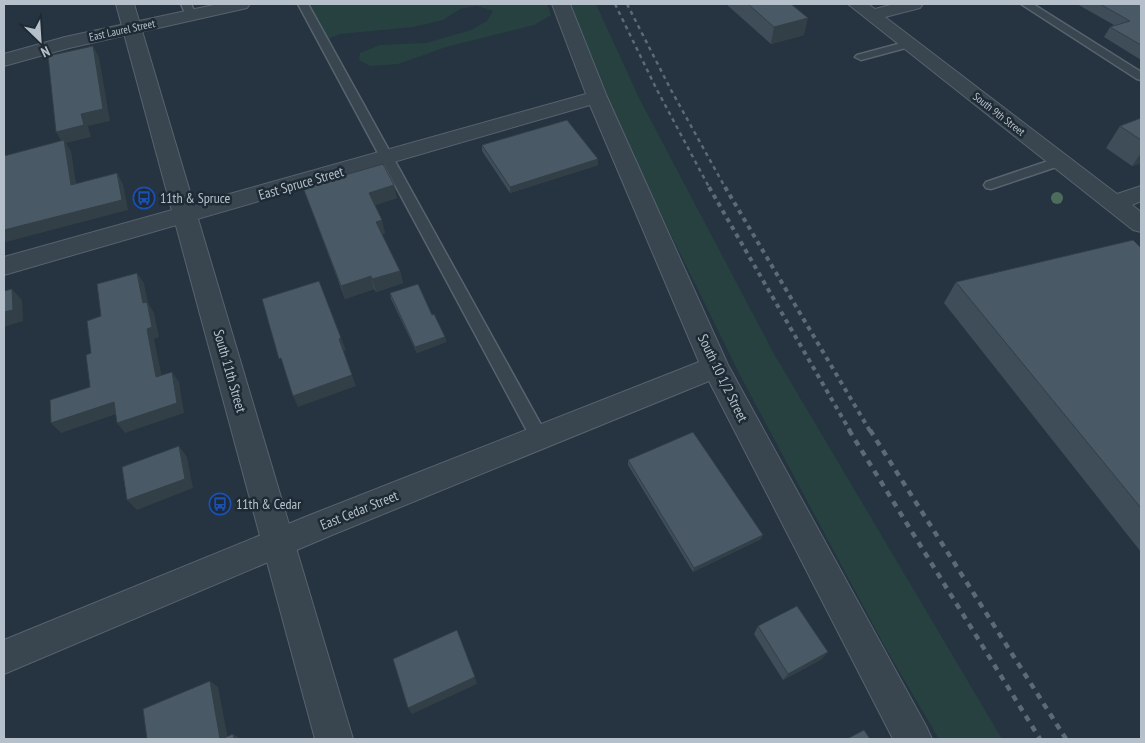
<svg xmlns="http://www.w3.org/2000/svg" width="1145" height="743" viewBox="0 0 1145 743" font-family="'PT Sans Narrow',sans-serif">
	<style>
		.green { fill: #274141 }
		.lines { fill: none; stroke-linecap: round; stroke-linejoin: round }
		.service-casing { stroke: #57636e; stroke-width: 3 }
		.minor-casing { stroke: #57636e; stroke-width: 2 }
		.tertiary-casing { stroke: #57636e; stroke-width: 2 }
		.service { fill: #394650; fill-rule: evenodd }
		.minor { fill: #394650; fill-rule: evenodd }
		.tertiary { fill: #394650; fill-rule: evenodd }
		.rail-far2 { stroke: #5b6a77; stroke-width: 2.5; stroke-dasharray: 4 4; stroke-linecap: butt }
		.rail-far1 { stroke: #5b6a77; stroke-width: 4; stroke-dasharray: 4.5 4.5; stroke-linecap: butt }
		.rail { stroke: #5b6a77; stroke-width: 4.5; stroke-dasharray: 6 6; stroke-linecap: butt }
		.tree { fill: #4d6d5c }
		.wall { fill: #3f4d58 }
		.shaded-wall { fill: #333f47 }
		.building { fill: #495a66; stroke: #333f47 }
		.labels { text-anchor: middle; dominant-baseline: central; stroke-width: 5; stroke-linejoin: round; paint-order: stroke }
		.far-street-label { font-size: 11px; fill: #b6c0cb; stroke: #1e2b35 }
		.street-label { font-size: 14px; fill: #b6c0cb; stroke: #1e2b35 }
		.poi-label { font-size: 14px; fill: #b6c0cb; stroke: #1e2b35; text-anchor: start }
	</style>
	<rect width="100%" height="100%" fill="#253440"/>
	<path class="green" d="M309 4H547L551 15 534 25 446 47 398 64 370 66 359 60 360 53 380 45 426 43 471 30 487 21 493 11 477 6 460 9 443 20 413 27 340 34 330 38 329 42Z
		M571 4H596L639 98 774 354 1002 739H939L885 647 739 373 608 107Z"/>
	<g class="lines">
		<g class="service-casing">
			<path id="service" d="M181 4H191L196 15 195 17H187Z
				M298 4H308L545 432 548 437 545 442 539 444 533 442Z
				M1021 4H1033L1141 72V80L1137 79Z
				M909 41 915 44 913 46 861 60 855 57 857 55Z
				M1060 157 1066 161 1065 164 991 189 986 188 984 185 986 182Z"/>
		</g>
		<g class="minor-casing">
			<path id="minor" d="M218 4H250L247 8 69 48 4 66V54L65 37Z
				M552 4H570L607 97 728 365 926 726 932 739H893L709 381 332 535 4 674V640L310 515 699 362 590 105 4 275V257L586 94Z
				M848 4H868L875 9 894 4H923L920 8 885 17 1117 194 1141 186V201L1132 205 1141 212V232L1133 230Z"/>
		</g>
		<g class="tertiary-casing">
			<path id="tertiary" d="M116 4H134L353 739H315Z"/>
		</g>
		<use href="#service" class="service"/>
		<use href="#minor" class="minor"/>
		<use href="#tertiary" class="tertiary"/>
		<path class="rail-far2" d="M615 4 656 88 710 189
			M627 4 671 90 726 189"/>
		<path class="rail-far1" d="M709 187 850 431
			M725 187 870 431"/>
		<path class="rail" d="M849 430 1040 739
			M870 430 1066 739"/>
	</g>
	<circle class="tree" cx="1057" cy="198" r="6"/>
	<path class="wall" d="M726 4H791L804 35 771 44Z
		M1077 4H1141V60L1104 37 1110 27 1114 25Z
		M1141 118V163L1132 166 1106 148 1120 126Z
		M482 145 598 165 510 193 482 151Z
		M304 190 397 198 375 205 385 233 382 234 400 271 403 283 376 292 374 289 345 299Z
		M1141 248V552L944 303 956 282Z
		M390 293 445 337 446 342 417 353 391 299Z
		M628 460 761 539 693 572 628 465Z
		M758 626 822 659 783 680 754 634Z"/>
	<path class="shaded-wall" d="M808 18 804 35 771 44 774 27Z
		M93 46 99 57 110 121 88 126 91 137 66 143 71 151 78 196 71 185 63 144 56 132 81 114Z
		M1141 153V163L1132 166Z
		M598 159V165L510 193V187Z
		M117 173 123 184 128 210 6 242 4 238V230Z
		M394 185 397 198 373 206 369 193Z
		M382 220 385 233 380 234 376 222Z
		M400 271 403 283 376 292 372 279Z
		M137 273 144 283 148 303 154 313 159 337 154 339 164 387 156 377 147 329Z
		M371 276 374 289 345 299 341 286Z
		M12 289 22 300 23 321 4 327V312Z
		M445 337 446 342 417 353 415 347Z
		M341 338 346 350 343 351 339 339Z
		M172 372 179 382 184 413 125 433 117 423Z
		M352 375 356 386 298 407 293 396Z
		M114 402 122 412 61 433 51 423Z
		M179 446 187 457 193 488 137 510 127 500Z
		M763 535 761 539 693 572 694 568Z
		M828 652 822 659 783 680 788 674Z
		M475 677 477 684 412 714 408 708Z
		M210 681 218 687 228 739H220Z
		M233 734 241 739H234Z"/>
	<path class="building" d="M748 4H791L808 18 774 27Z
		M1100 4H1141V45L1110 27 1130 21Z
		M93 46 103 109 81 114 84 125 56 132 48 56Z
		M1141 118V140L1120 126Z
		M567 120 598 159 510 187 482 145Z
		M64 140 71 185 117 173 122 200 4 230V156Z
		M383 164 394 185 369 193 382 220 376 222 400 271 372 279 371 276 341 286 304 190 308 188 307 186Z
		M1133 240 1141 248V508L956 282Z
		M137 273 143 303 147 302 152 327 147 329 156 377 172 372 177 403 117 423 114 402 51 423 50 400 90 387 86 355 91 353 87 321 101 316 97 284Z
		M319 281 341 338 339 339 352 375 293 396 281 358 279 359 262 299Z
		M418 284 432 315 434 314 445 337 415 347 390 293Z
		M12 289 13 310 4 312V291Z
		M693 432 763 535 694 568 628 460Z
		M179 446 185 479 127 500 122 467Z
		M797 606 828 652 788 674 758 626Z
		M457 630 475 677 408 708 393 659Z
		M210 681 220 739H147L143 709Z
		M864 730 870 739H847Z
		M233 734 234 739H222Z"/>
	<defs>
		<g id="bus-ring" transform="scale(1.125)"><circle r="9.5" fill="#1e2b35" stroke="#1a4fb4" stroke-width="1.5"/><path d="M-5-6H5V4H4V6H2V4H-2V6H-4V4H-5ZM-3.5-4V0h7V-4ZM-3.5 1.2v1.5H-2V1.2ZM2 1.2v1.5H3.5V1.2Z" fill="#1a4fb4"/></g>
	</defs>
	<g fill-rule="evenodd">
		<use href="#bus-ring" x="144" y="198"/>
		<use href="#bus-ring" x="220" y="504"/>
	</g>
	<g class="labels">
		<g class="far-street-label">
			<text transform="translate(122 30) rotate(-12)">East Laurel Street</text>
			<text transform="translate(999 114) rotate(38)">South 9th Street</text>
		</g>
		<g class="street-label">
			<text transform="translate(301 183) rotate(-16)">East Spruce Street</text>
			<text transform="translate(230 371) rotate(74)">South 11th Street</text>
			<text transform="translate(723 378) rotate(64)">South 10 1/2 Street</text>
			<text transform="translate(359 510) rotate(-22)">East Cedar Street</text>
		</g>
		<g class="poi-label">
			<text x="160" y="198">11th &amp; Spruce</text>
			<text x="236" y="504">11th &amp; Cedar</text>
		</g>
	</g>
	<rect width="1145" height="743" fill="none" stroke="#b6c0cb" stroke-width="10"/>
	<g transform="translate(40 40) rotate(155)" stroke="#1e2b35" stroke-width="4" paint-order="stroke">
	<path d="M0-4L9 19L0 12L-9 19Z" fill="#b6c0cb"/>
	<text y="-8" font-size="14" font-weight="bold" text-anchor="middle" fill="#b6c0cb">N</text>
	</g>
</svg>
